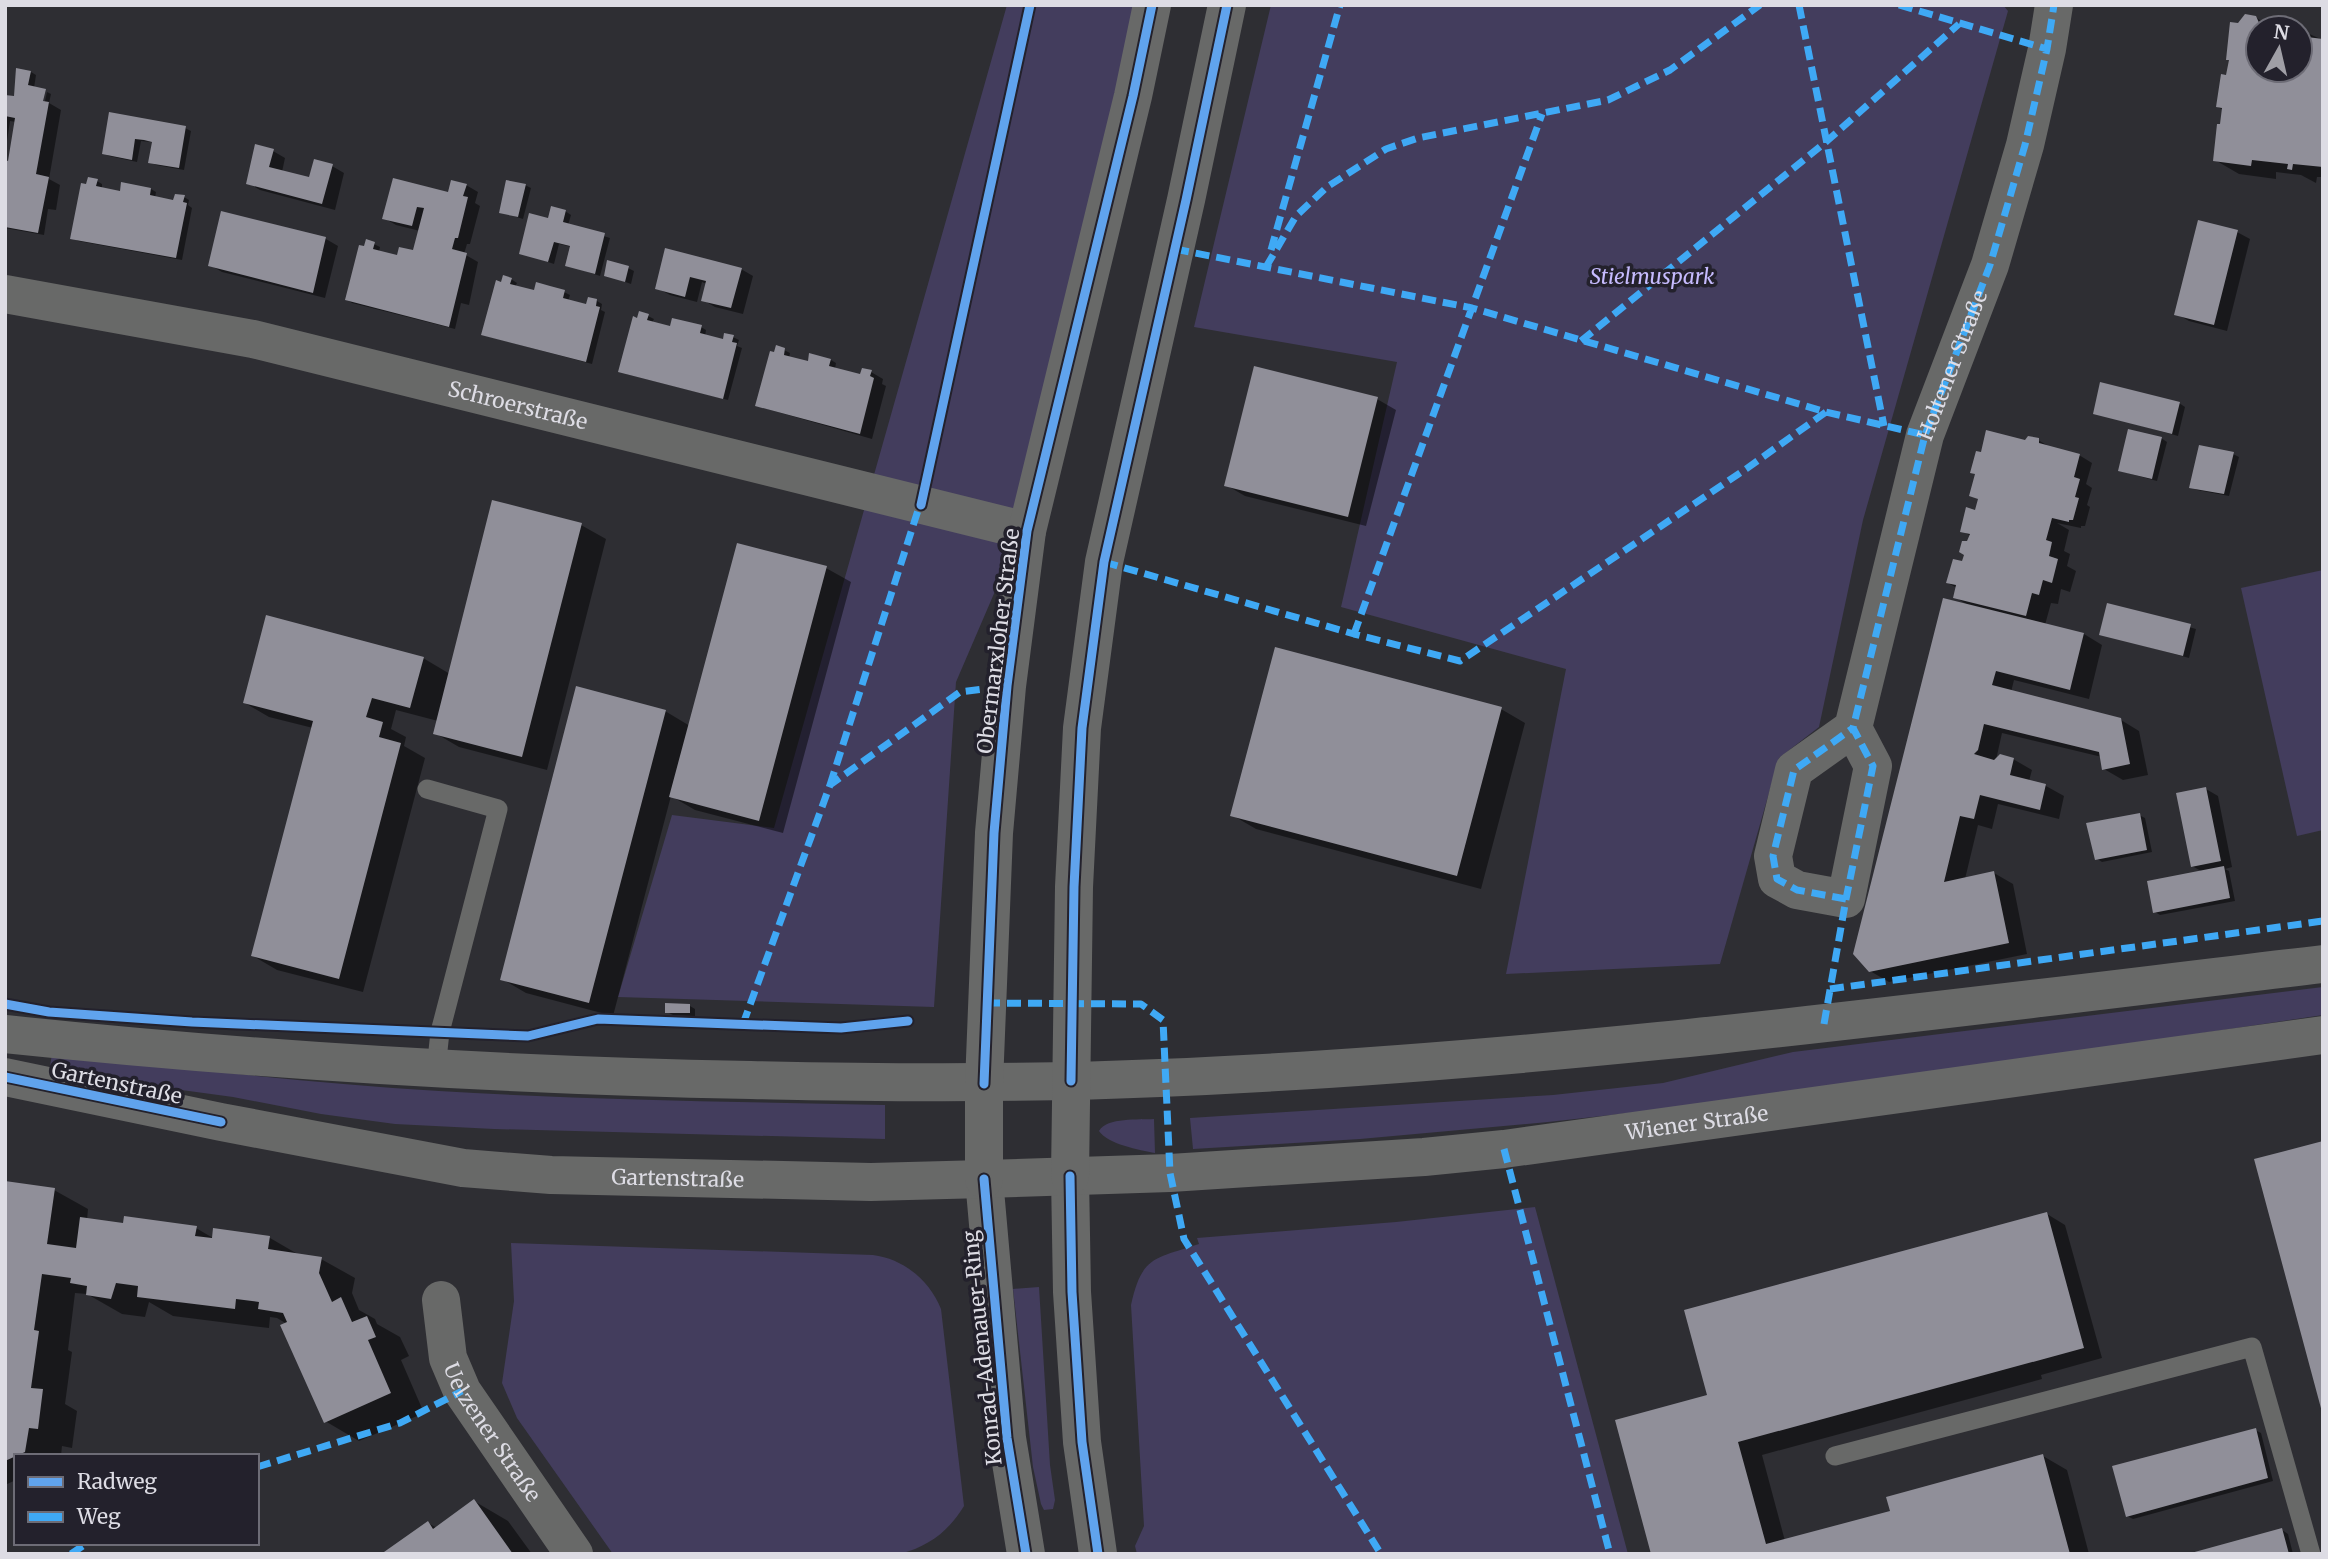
<svg xmlns="http://www.w3.org/2000/svg" width="2328" height="1559" viewBox="0 0 2328 1559" font-family="Merriweather,serif">
	<style>
		.green { fill: #433d5d }
		.shadow { fill: #0007 }
		.building { fill: #908f99 }
		.lines { fill: none; stroke-linecap: round; stroke-linejoin: round }
		.service { stroke: #686968; stroke-width: 19 }
		.minor { stroke: #686968; stroke-width: 38 }
		.tertiary { stroke: #686968; stroke-width: 38 }
		.quiet { stroke: #3fa9f5; stroke-width: 7; stroke-dasharray: 14 7; stroke-linecap: butt }
		.cycleway-casing { stroke: #23212c; stroke-width: 13 }
		.cycleway { stroke: #60a3ed; stroke-width: 9 }
		.labels { text-anchor: middle; dominant-baseline: central; stroke-width: 7; stroke-linejoin: round; paint-order: stroke }
		.park-label { font-size: 21px; font-style: italic; fill: #c6bbfe; stroke: #23212c }
		.street-label { font-size: 21px; fill: #dddce4; stroke: #23212c }
	</style>
	<rect width="100%" height="100%" fill="#2e2e33"/>
	<path class="green" d="M1007 5H1145L1020 533 956 682 934 1007 618 997 672 815 774 828Z
		M1271 5H2003L2008 11 1863 520 1819 727 1779 758 1720 964 1506 974 1566 669 1341 607 1397 362 1194 327Z
		M2323 570V830L2297 836 2241 588Z
		M2323 987V1015L1791 1095 1548 1122 1360 1139 1193 1149 1190 1118 1553 1095 1663 1083 1793 1052Z
		M52 1054C180 1068 310 1083 439 1091 587 1100 736 1102 885 1105V1139L494 1129 395 1124 321 1114 233 1097 49 1072Z
		M1154 1119 1155 1153C1140 1150 1107 1144 1099 1131 1107 1117 1139 1120 1154 1119Z
		M1535 1207 1628 1554H1137L1135 1546 1144 1526 1131 1305C1142 1255 1155 1259 1199 1244L1197 1238 1396 1222Z
		M511 1243 873 1255C904 1259 930 1281 941 1309L964 1506C948 1532 929 1546 900 1554H613L517 1418 502 1383 514 1301Z
		M1039 1287 1050 1465 1055 1500 1053 1509 1044 1510 1041 1504 1033 1467 1013 1289Z"/>
	<path class="shadow" d="M2255 17 2273 28H2258V70H2300V38L2305 39 2307 33 2323 40V177H2317L2316 183 2301 175 2276 172V179L2239 174 2215 160 2223 110 2218 107 2228 77 2239 25Z
		M31 72 36 75 34 88 40 109 43 110 47 92 51 94 49 103 61 110 49 179 60 185 56 210 48 209 44 235 5 228V162L9 163 16 122 10 121 7 141H5V96L16 98Z
		M110 114 185 128 191 131 184 170 156 165 150 162 154 143 151 142 141 141 137 162 109 156 103 153Z
		M273 151 285 158 282 172 310 179 332 166 344 173 335 210 260 190 248 183Z
		M97 181 102 184V189L121 193 151 189 156 192 155 198 175 202 184 197 189 200 188 205 192 208 182 260 78 241 72 238Z
		M466 185 478 192 475 203 480 206 470 244H467L464 254 478 262 469 305 461 303 455 329 352 303 347 300 365 248 374 244 380 247 379 252 398 257 414 253 420 231 396 225 384 218 449 194Z
		M525 185 531 188 523 219 501 212Z
		M565 211 571 215 568 225 610 238 600 276 567 265 572 247 559 244 554 264 521 253Z
		M223 213 326 239 338 246 325 298 222 272 210 265Z
		M2237 232 2250 239 2227 331 2189 321 2177 314Z
		M667 250 741 269 753 276 743 314 715 307 703 300 707 284 702 282 697 302 670 295 657 288Z
		M628 268 634 271 631 284 606 275Z
		M511 279 517 283 515 287 535 292H564L570 295 568 301 587 306 597 301 602 304 601 310 605 312 592 364 483 335 502 284Z
		M648 316 654 319 652 323 671 328 701 327 706 330 705 337 724 341 733 337 739 340 737 346 742 348 728 400 626 374 638 320Z
		M784 350 790 353 789 358 809 363 831 360 836 363 835 369 862 376 871 372 883 379 882 384 886 386 872 439 757 406Z
		M1377 399 1396 410 1366 526 1245 496 1226 485Z
		M2179 403 2185 407 2178 436 2095 413Z
		M2161 438 2167 442 2157 481 2120 471Z
		M2038 440 2050 447 2079 455 2092 463 2086 484 2092 488 2087 505 2090 507 2085 526H2081V528L2057 523 2069 530 2064 551 2070 554 2067 566 2076 571 2070 592 2061 589 2058 604 2051 603 2045 625 2084 634 2102 645 2089 699 2014 680 2011 692 2121 720 2139 731 2148 775 2123 780 2104 769 2102 757 2002 733 1996 760 2013 759 2032 770 2029 781 2046 786 2064 796 2059 819 1998 804 1992 829 1978 825 1965 879 1994 873 2013 884 2027 954 1889 982 1870 971 1968 605 1955 597 1957 588 1948 583 1964 563 1971 536 1962 531 1977 512 1980 500 1971 495 2025 442Z
		M2233 454 2239 457 2229 496 2197 490 2191 487Z
		M581 525 606 539 547 770 459 747 435 733 438 721 396 710 391 729 406 737 404 746 425 758 363 992 277 970 253 956 313 728 269 717 245 703 423 658 450 674Z
		M826 568 851 582 783 833 695 810 671 796 613 1016 526 993 502 979 665 711 690 726Z
		M2108 605 2196 629 2189 658 2101 634Z
		M1501 709 1525 723 1481 889 1256 829 1232 815Z
		M2206 789 2218 796 2232 867 2225 869 2229 871 2235 901 2160 915 2155 912 2203 872 2192 866Z
		M2139 815 2145 818 2152 852 2102 862 2096 858Z
		M690 1006 695 1009V1016L673 1015 667 1012Z
		M5 1183 54 1190 88 1209 87 1220 124 1225 196 1228 213 1238H270L301 1256 321 1259 355 1278 352 1293 359 1310 375 1319 377 1324 400 1337 409 1356 401 1360 424 1413 359 1441 325 1421 287 1324 277 1318 270 1317 269 1328 173 1316 149 1302 145 1317 122 1314 87 1294 75 1293 68 1350 72 1352 65 1404 77 1411 72 1448 62 1446 61 1456H16V1480L5 1485Z
		M2047 1214 2065 1225 2102 1358 2041 1375 2042 1379 1762 1455 1785 1541 1892 1512 2043 1456 2067 1470 2089 1554H1653L1710 1396Z
		M2255 1430 2261 1433 2273 1481 2133 1519 2127 1516Z
		M474 1501 508 1521 532 1554H387L428 1523 437 1528Z
		M2282 1530 2288 1534 2293 1554H2195Z"/>
	<path class="building" d="M2245 14 2256 16 2260 25 2273 26V28H2258V70H2300V36L2304 37V31L2308 32 2307 37 2323 39V167L2293 164 2292 170 2287 169 2288 164 2252 160 2251 166 2213 161 2217 124H2220L2222 108 2216 107 2221 74 2226 75 2229 60H2226L2230 22 2238 23Z
		M16 68 31 71 28 85 46 89 43 101 49 102 36 174 49 177 38 233 5 227V160L8 161 15 118 5 116V95L14 96Z
		M109 112 186 126 179 168 148 163 152 142 144 140 135 139 132 160 102 154Z
		M255 144 274 149 269 167 309 177 314 159 333 164 322 204 246 184Z
		M88 177 98 179 96 186 120 191 121 182 151 188 150 195 173 200 175 194 185 195 183 202 187 203 176 258 70 239 81 183 86 184Z
		M393 178 448 192 451 180 467 184 463 196 468 197 458 238H455L452 249 467 253 449 327 345 300 359 245 364 246 366 239 375 242 373 249 397 255 399 247 413 250 424 208 417 207 412 226 382 219Z
		M506 180 526 184 518 217 499 213Z
		M551 206 566 210 563 222 605 233 595 274 565 266 570 246 554 242 548 262 519 254 529 213 548 218Z
		M221 211 326 237 313 293 208 266Z
		M2198 220 2238 230 2214 325 2174 315Z
		M665 248 742 268 731 308 701 301 706 281 690 277 685 297 655 289Z
		M607 260 629 266 625 282 604 276Z
		M503 275 512 278 510 284 534 290 536 282 550 286 565 290 563 298 586 304 588 297 597 299 596 306 600 307 586 362 481 335 496 280 501 282Z
		M639 311 649 314 647 320 670 326 672 318 702 325 700 333 723 339 724 333 734 335 732 342 737 343 723 399 618 372 633 316 637 318Z
		M776 345 785 348 784 355 808 361 809 353 831 359 829 366 860 374 862 368 872 370 870 376 874 378 860 434 755 406 770 351 774 352Z
		M1254 366 1378 397 1348 517 1224 486Z
		M2100 382 2180 402 2172 434 2093 414Z
		M2128 429 2162 437 2152 479 2118 471Z
		M1986 430 2025 440 2028 436 2039 438V443L2080 454 2074 477 2080 479 2075 497 2079 498 2073 520H2069V522L2052 518 2046 540 2052 542 2049 556 2058 559 2052 583 2043 580 2039 595 2032 593 2026 616 1953 598 1956 585 1946 583 1953 559 1962 561 1964 555 1959 552 1962 541H1967L1970 534 1960 532 1966 507 1975 510 1978 499 1969 496 1975 474 1970 473 1976 451 1981 452Z
		M2199 445 2234 452 2224 494 2189 488Z
		M492 500 582 523 522 757 433 734Z
		M737 543 827 566 759 821 669 797Z
		M1943 598 2084 633 2070 690 1996 671 1992 685 2121 718 2130 764 2102 770 2099 752 1984 724 1978 750 1974 754 1994 760 2000 754 2014 758 2010 775 2046 784 2040 810 1980 795 1974 819 1960 816 1944 882 1994 871 2009 943 1869 972 1853 954Z
		M2107 603 2191 624 2183 656 2099 635Z
		M266 615 424 657 410 708 372 698 366 717 383 722 379 737 401 743 339 979 251 956 313 721 243 703Z
		M1275 647 1502 707 1457 876 1230 816Z
		M576 686 666 710 589 1003 500 980Z
		M2206 787 2221 861 2191 867 2176 793Z
		M2140 813 2147 850 2095 860 2086 823Z
		M2224 866 2230 898 2153 913 2147 881Z
		M665 1003 690 1004V1013H665Z
		M2323 1141V1412H2322L2254 1159Z
		M5 1181 55 1188 47 1244 76 1248 80 1217 123 1223 124 1216 197 1226 195 1236 212 1238 213 1228 270 1236 268 1249 322 1257 319 1273 332 1302 341 1297 352 1322 367 1316 376 1337 368 1340 391 1393 324 1423 280 1325 287 1322 283 1313 258 1309 259 1302 236 1299 235 1309 137 1297 138 1286 116 1283 111 1299 86 1295 87 1286 70 1283 71 1278 42 1274 34 1330 39 1331 31 1388 43 1389 38 1429 29 1428 25 1452 5 1461Z
		M2047 1212 2084 1348 1738 1442 1766 1544 1890 1511 1886 1497 2043 1454 2070 1554H1651L1615 1420 1707 1395 1684 1310Z
		M2256 1428 2268 1478 2126 1517 2112 1466Z
		M474 1499 513 1554H385L384 1552 428 1521 433 1529Z
		M2282 1528 2289 1554H2191V1553Z"/>
	<g class="lines">
		<path class="service" d="M427 789 498 809 440 1032 436 1069
			M1835 1456 2252 1347 2311 1554"/>
		<g class="minor">
			<path id="s1" d="M5 294 253 339 1027 531"/>
			<path id="s2" d="M1853 728 1794 770 1773 856 1777 879 1797 890 1846 899 1873 766 1853 728 1925 435 1990 265 2025 145 2047 49 2054 5"/>
			<path d="M1070 1176 1072 1292 1082 1442 1098 1554"/>
			<path d="M984 1179 1007 1438 1026 1554"/>
			<path id="s3" d="M441 1300 448 1358 462 1391 574 1554"/>
		</g>
		<g class="tertiary">
			<path d="M5 1034C253 1060 502 1075 751 1080 888 1083 1024 1084 1160 1078 1550 1062 1936 1010 2323 964"/>
			<path id="s4" d="M5 1077 221 1122 463 1168 551 1175 871 1182 984 1179 1170 1173 1424 1157 1504 1149 2323 1035"/>
			<path d="M1070 1176 1074 887 1082 728 1104 562 1186 200 1227 5"/>
			<path d="M984 1179V1084L994 833 1007 686 1027 531 1133 96 1152 5"/>
		</g>
		<path class="quiet" d="M1799 5 1884 426
			M1899 5 2047 49
			M1175 249 1472 308 1826 412 1925 435
			M1271 250 1340 5
			M1266 267 1296 216 1327 187 1386 149 1418 138 1608 100 1670 70 1760 5
			M1581 341 1827 141 1959 24
			M1104 562 1354 634 1460 661 1746 469 1826 412
			M1354 634 1542 114
			M830 785 921 501
			M1846 899 1797 890 1777 879 1773 856 1794 770 1853 728
			M1830 989 2323 921
			M986 1003 1141 1004 1163 1020 1170 1173 1184 1239 1381 1554
			M743 1024 830 785 960 692 1007 686
			M1824 1024 1846 899 1873 766 1853 728 1925 435 1990 265 2025 145 2047 49 2054 5
			M1504 1149 1610 1554
			M257 1467 400 1423 462 1391
			M71 1554 87 1543"/>
		<g class="cycleway-casing">
			<path id="cycleway" d="M921 505 1030 5
				M5 1004 49 1012 192 1022 528 1036 598 1019 841 1028 908 1021
				M5 1077 221 1122
				M1071 1081 1074 887 1082 728 1104 562 1186 200 1227 5
				M984 1084 994 833 1007 686 1027 531 1133 96 1152 5
				M1070 1176 1072 1292 1082 1442 1098 1554
				M984 1179 1007 1438 1026 1554"/>
		</g>
		<use href="#cycleway" class="cycleway"/>
	</g>
	<g class="labels">
		<g class="park-label">
			<text x="1652" y="276">Stielmuspark</text>
		</g>
		<g class="street-label">
			<text stroke="none"><textPath href="#s2" startOffset="812">Holtener Straße</textPath></text>
			<text stroke="none"><textPath href="#s1" startOffset="525">Schroerstraße</textPath></text>
			<text transform="translate(998 641) rotate(-83)">Obermarxloher Straße</text>
			<text transform="translate(117 1083) rotate(12)">Gartenstraße</text>
			<text stroke="none"><textPath href="#s4" startOffset="1704">Wiener Straße</textPath></text>
			<text stroke="none"><textPath href="#s4" startOffset="682">Gartenstraße</textPath></text>
			<text transform="translate(982 1348) rotate(-96)">Konrad-Adenauer-Ring</text>
			<text stroke="none"><textPath href="#s3" startOffset="145">Uelzener Straße</textPath></text>
		</g>
	</g>
	<rect width="2328" height="1559" fill="none" stroke="#dddce4" stroke-width="14"/>
	<rect x="14" y="1454" width="245" height="91" fill="#23212c" stroke="#6d6c76" stroke-width="2"/>
	<rect x="28" y="1477" width="35" height="10" fill="#60a3ed" stroke="#6d6c76" stroke-width="2"/>
	<text x="77" y="1489" font-size="21" fill="#dddce4">Radweg</text>
	<rect x="28" y="1512" width="35" height="10" fill="#3fa9f5" stroke="#6d6c76" stroke-width="2"/>
	<text x="77" y="1524" font-size="21" fill="#dddce4">Weg</text>
	<g transform="translate(2279 49) rotate(8)"><circle r="33" fill="#23212c" stroke="#6d6c76" stroke-width="2"/>
	<path d="M0-5L12 26L0 18L-12 26Z" fill="#a09fa6"/>
	<text y="-10" font-size="19" font-weight="bold" text-anchor="middle" fill="#dddce4">N</text>
	</g>
</svg>
